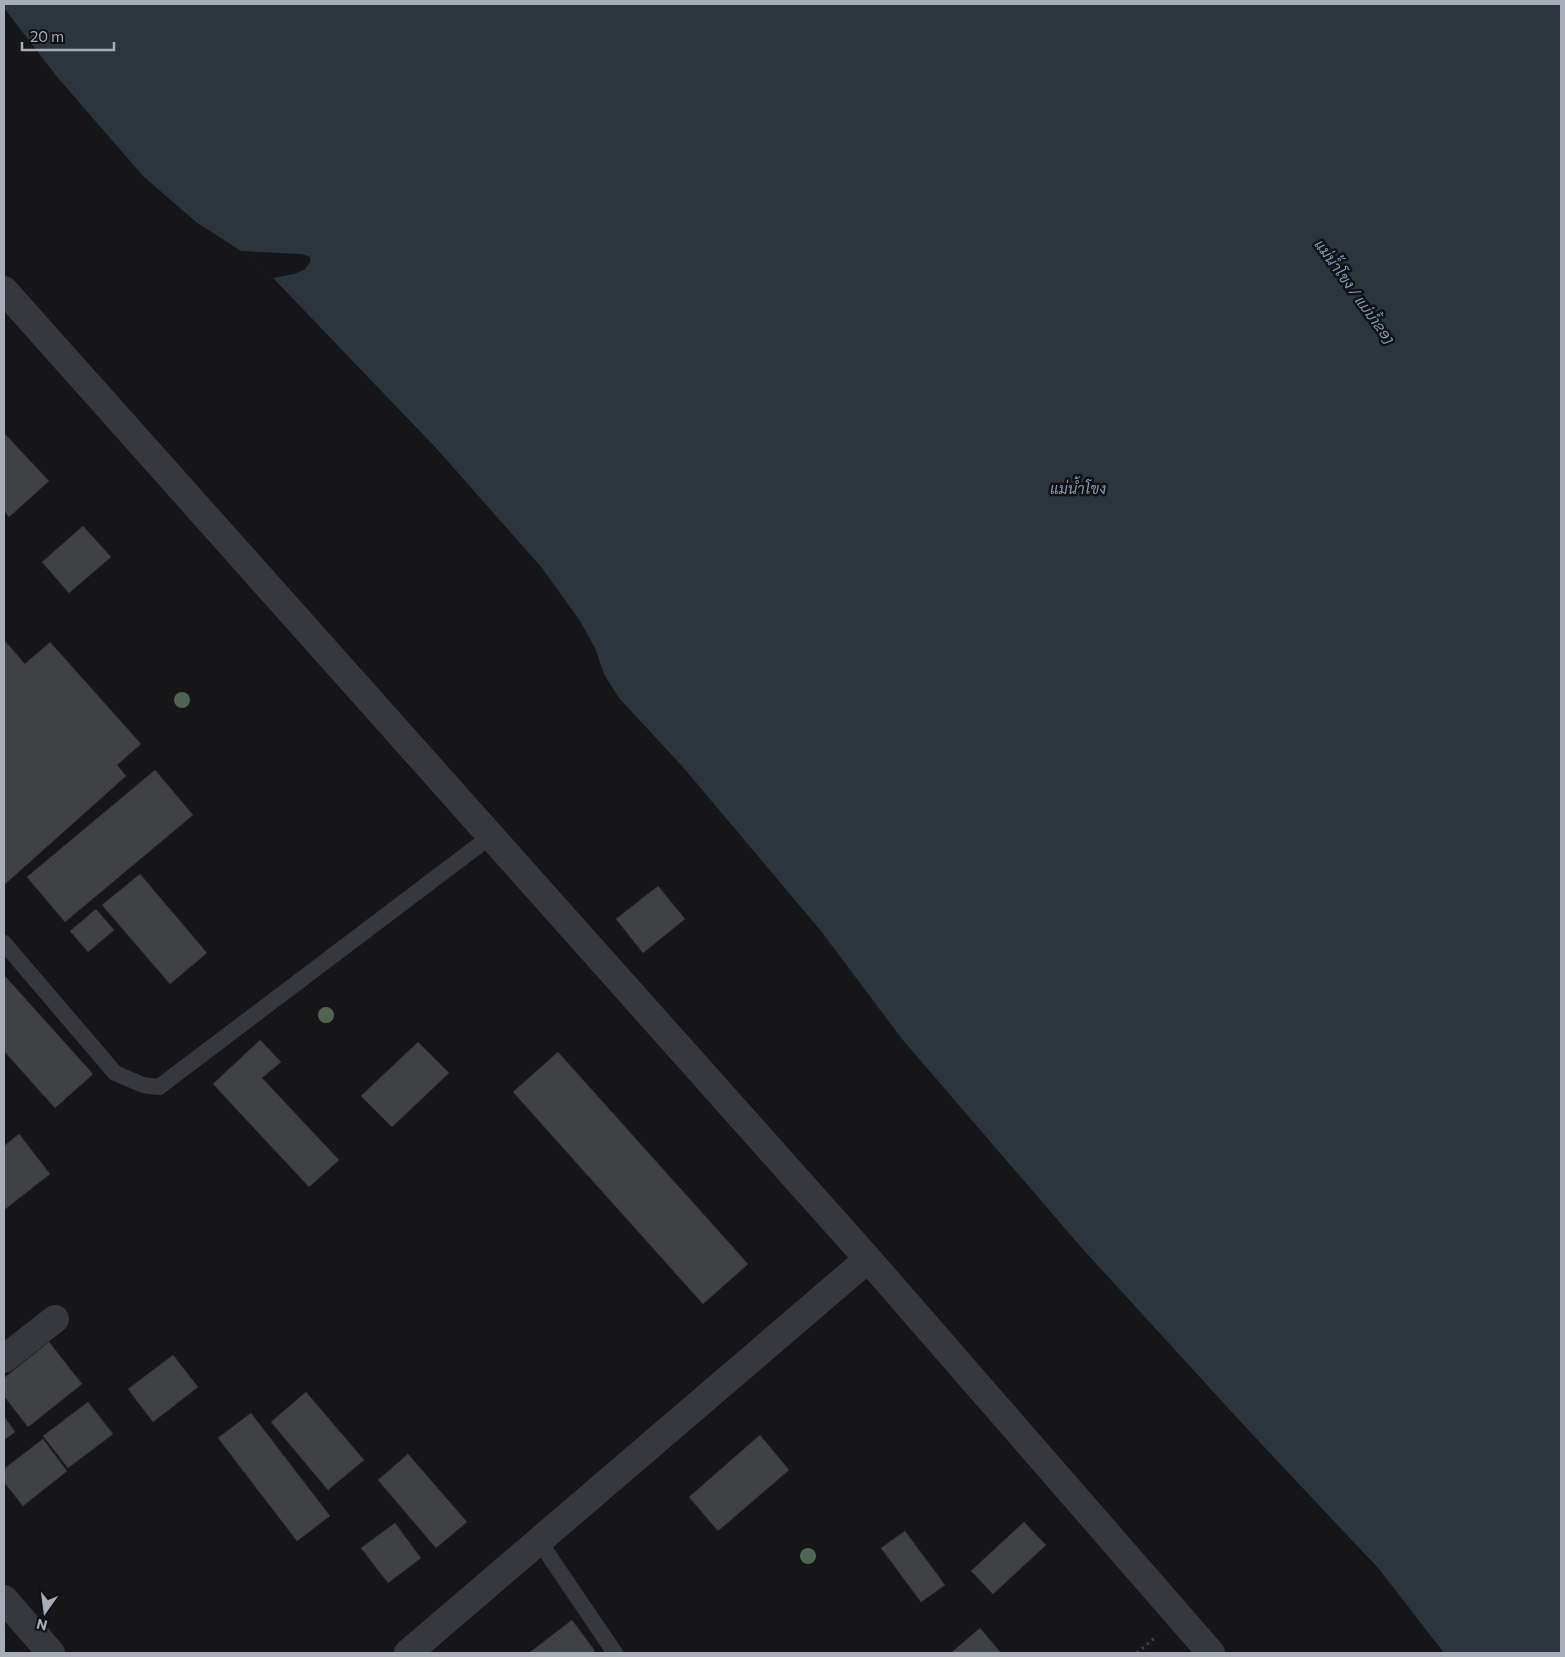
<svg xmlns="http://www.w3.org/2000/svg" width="1565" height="1657" viewBox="0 0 1565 1657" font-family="Commissioner,'Noto Sans Lao',Sarabun,sans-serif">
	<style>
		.water { fill: #2c353c }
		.pier { fill: #161618 }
		.building { fill: #404145; stroke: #303034 }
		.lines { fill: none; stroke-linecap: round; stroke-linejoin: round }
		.path { stroke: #3d3f44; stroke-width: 3; stroke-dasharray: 2.5 4; stroke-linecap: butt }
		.lane { stroke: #37383d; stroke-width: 16 }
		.street { stroke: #37383d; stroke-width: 28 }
		.tree { fill: #506452 }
		.labels { text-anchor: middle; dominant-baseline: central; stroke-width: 5; stroke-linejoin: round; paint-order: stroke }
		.water-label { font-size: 15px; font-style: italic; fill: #7f9bb3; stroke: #111113 }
	</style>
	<rect width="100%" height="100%" fill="#161618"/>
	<path class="water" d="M4 4H1561V1653H1444L1379 1569 1250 1432 1080 1246 902 1039 821 931 682 766 619 698 604 674 595 648 580 621 542 568 437 449 273 278 241 251 196 222 143 176 58 78 4 8Z"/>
	<path class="pier" d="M241 251 302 254 310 257V263L304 270 294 274 273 278Z"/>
	<path class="building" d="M4 433 49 481 9 517 4 511Z
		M83 526 111 557 69 593 42 562Z
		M4 640 25 664 50 642 141 744 117 765 126 776 4 885Z
		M155 770 193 815 65 922 27 877Z
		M140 874 207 953 170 984 102 905Z
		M658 886 685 919 643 953 616 919Z
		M96 909 114 930 88 952 70 931Z
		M4 975 93 1074 55 1108 4 1051Z
		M260 1040 281 1062 262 1078 339 1160 309 1187 213 1084Z
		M418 1042 449 1073 392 1127 361 1096Z
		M558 1052 748 1264 703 1304 513 1092Z
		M19 1134 50 1174 4 1210V1146Z
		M49 1342 82 1384 28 1427 4 1396V1378Z
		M173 1355 198 1387 153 1422 128 1389Z
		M306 1392 364 1460 328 1490 271 1422Z
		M88 1402 113 1434 68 1468 43 1436Z
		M251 1413 330 1516 297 1541 218 1438Z
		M4 1416 15 1432 4 1440Z
		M760 1435 789 1470 718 1531 689 1497Z
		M43 1439 67 1471 23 1506 4 1482V1469Z
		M408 1454 467 1522 436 1548 378 1480Z
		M1024 1522 1046 1545 993 1594 971 1571Z
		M395 1523 421 1558 388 1583 361 1548Z
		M905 1531 945 1585 921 1602 881 1548Z
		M572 1620 595 1651 592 1653H529Z
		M980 1628 1001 1653H951Z"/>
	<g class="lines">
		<path class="path" d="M1137 1653 1157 1636"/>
		<path class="lane" d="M4 943 115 1073 143 1085 159 1087 491 836
			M539 1541 615 1653"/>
		<path class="street" d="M4 290 868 1259 1211 1653
			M4 1359 55 1319
			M4 1599 51 1653
			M408 1653 868 1259"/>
	</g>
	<g class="tree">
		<circle cx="182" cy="700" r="8"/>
		<circle cx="326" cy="1015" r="8"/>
		<circle cx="808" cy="1556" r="8"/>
	</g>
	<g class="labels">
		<g class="water-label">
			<text transform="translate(1355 291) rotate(54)">แม่น้ำโขง / ແມ່ນ້ຳຂອງ</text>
			<text x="1078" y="488">แม่น้ำโขง</text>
		</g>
	</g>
	<rect width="1565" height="1657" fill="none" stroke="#a8adb8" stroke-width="10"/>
	<g transform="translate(45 1612) rotate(194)" stroke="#111113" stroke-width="4" paint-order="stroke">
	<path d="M0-4L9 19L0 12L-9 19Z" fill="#a8adb8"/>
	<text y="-8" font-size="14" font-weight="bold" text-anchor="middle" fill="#a8adb8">N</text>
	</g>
	<path d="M22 42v8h92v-8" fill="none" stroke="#a8adb8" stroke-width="2.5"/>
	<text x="30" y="42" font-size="15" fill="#a8adb8" stroke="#111113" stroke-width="4" paint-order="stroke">20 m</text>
</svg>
